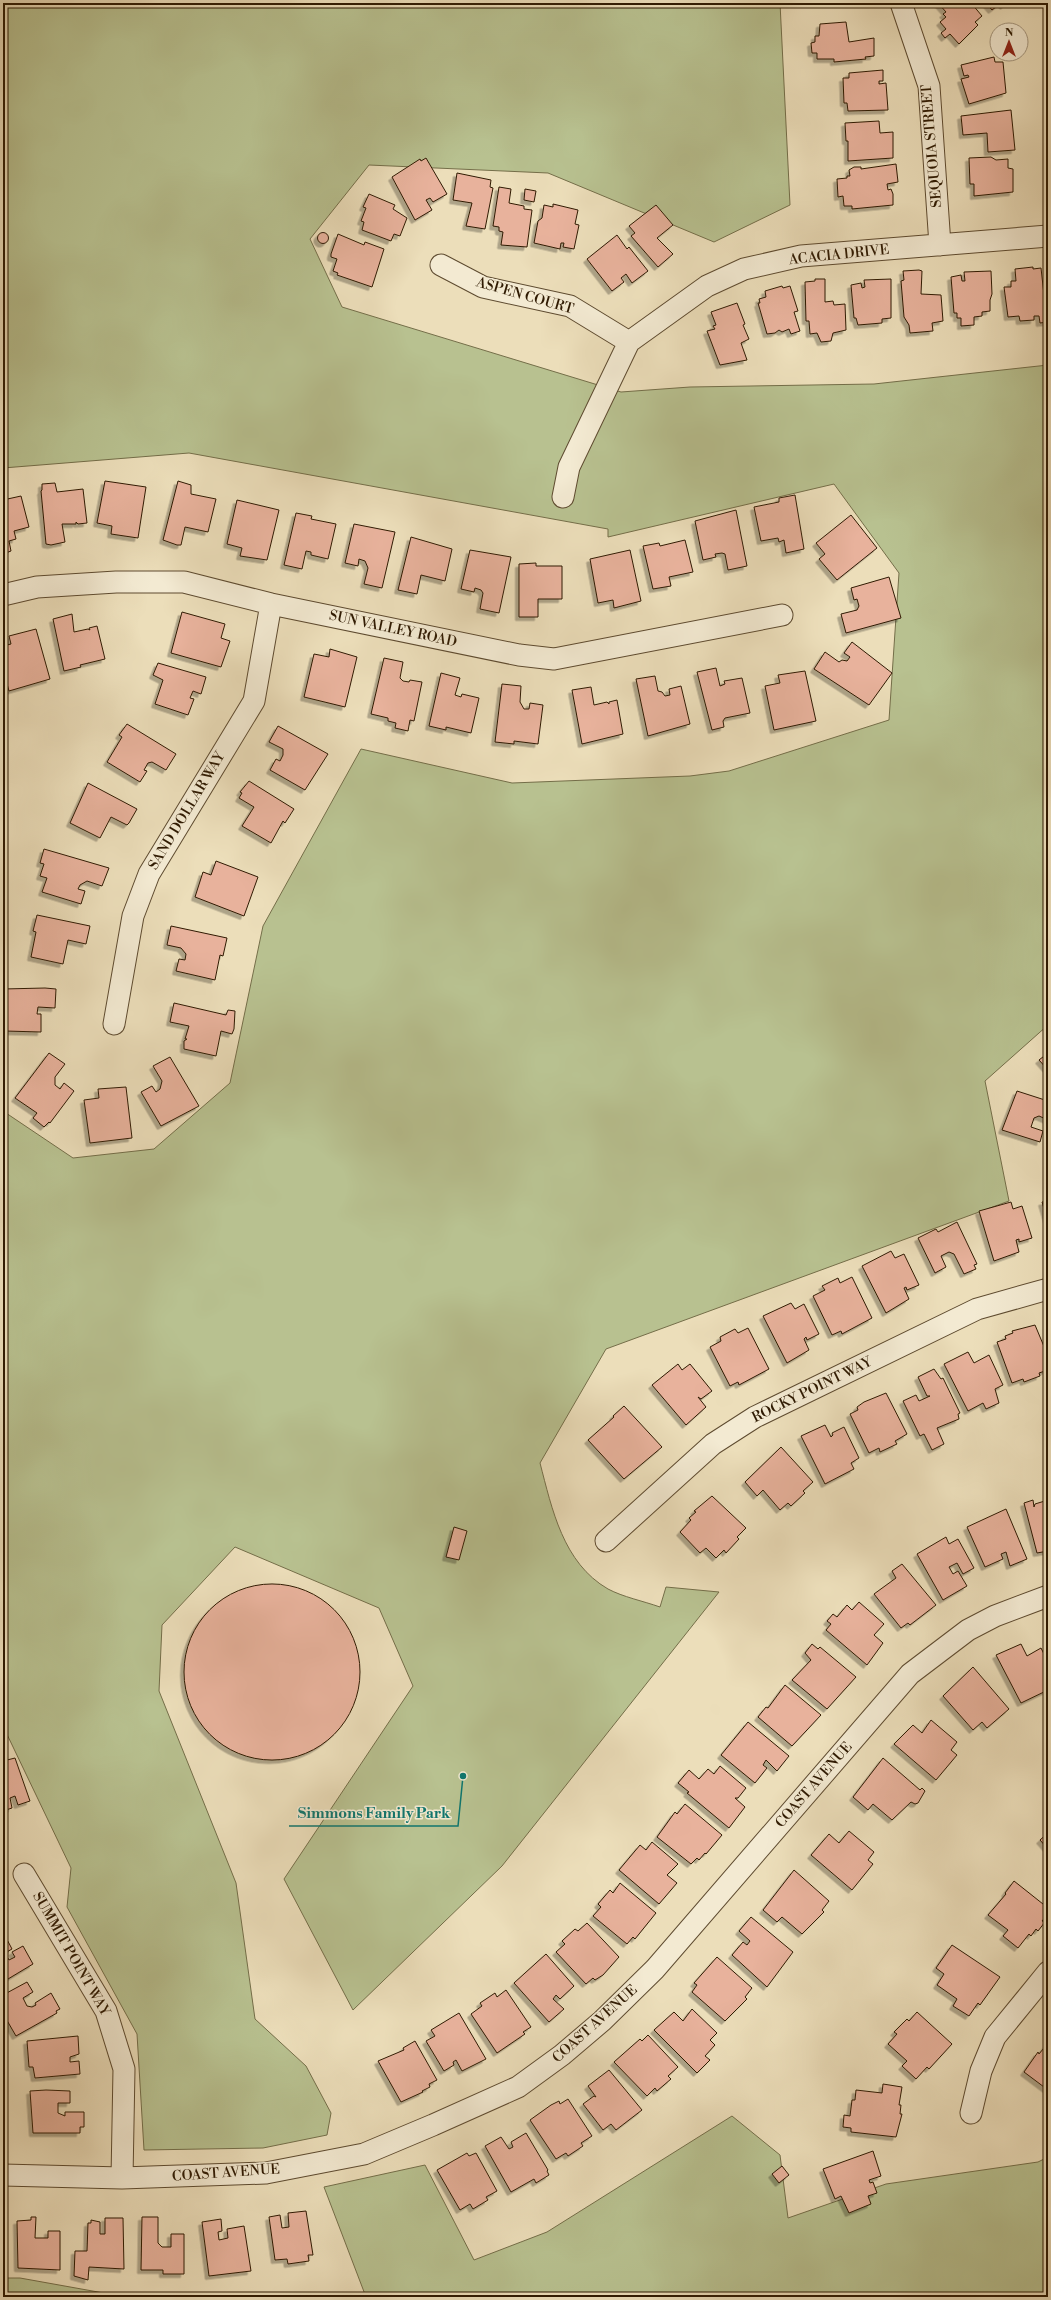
<svg xmlns="http://www.w3.org/2000/svg" width="1051" height="2300" viewBox="0 0 1051 2300" font-family="'Libre Bodoni',serif">
	<style>
		.green { fill: #b8c190; stroke: #746e49 }
		.building { fill: #e8b29c; stroke: #2f1a02; filter: url(#shadow) }
		.lines { fill: none; stroke-linecap: round; stroke-linejoin: round }
		.minor-casing { stroke: #5e4b30; stroke-width: 23 }
		.minor { stroke: #f3ead2; stroke-width: 21 }
		.labels { text-anchor: middle; dominant-baseline: central; stroke-width: 3; stroke-linejoin: round; paint-order: stroke }
		.street-label { font-size: 14px; fill: #2f1a02; stroke: #f3ead2 }
		.leader { fill: none; stroke: #0f766e; stroke-width: 1.5 }
		.callout-dot { fill: #0f766e; stroke: #f3ead2; stroke-width: 1.5 }
		.callout-label { font-size: 15px; text-anchor: middle; font-weight: bold; fill: #0f766e; stroke: #f3ead2; stroke-width: 3; stroke-linejoin: round; paint-order: stroke }
	</style>
	<defs>
		<filter id="shadow"><feDropShadow dx="-3.5" dy="3.5" stdDeviation="0" flood-color="#0004"/></filter>
	</defs>
	<rect width="100%" height="100%" fill="#ecdeba"/>
	<filter id="stains"><feTurbulence type="fractalNoise" baseFrequency=".005" numOctaves="4"/><feColorMatrix values="0 0 0 0 .2 0 0 0 0 .09 0 0 0 0 .02 0 0 0 .5 -.17"/></filter>
	<radialGradient id="worn" r=".72"><stop offset=".6" stop-color="#630" stop-opacity="0"/><stop offset="1" stop-color="#630" stop-opacity=".3"/></radialGradient>
	<path class="green" d="M3 3H780L790 205 714 242 548 173 369 165 310 239 342 307 621 392 690 387 874 384 1048 365V1025L985 1081 1009 1201 606 1349 540 1463C552 1509 563 1563 608 1589 623 1597 643 1601 660 1607L666 1587 719 1592 502 1866 353 2010 284 1879 413 1686 379 1608 235 1547 162 1625 159 1691 236 1883 255 2019 306 2066 331 2113 327 2135 263 2148 144 2150 137 2034 67 1907 71 1868 3 1726V1111L73 1158 154 1149 230 1083 263 926 361 749 512 783 690 776 729 771 889 720 899 573 834 484 608 537V529L189 453 3 468Z
		M732 2116 780 2155 788 2218 886 2184 1038 2162 1048 2157V2297H366L324 2187 425 2165 474 2260 547 2232Z
		M3 2278H20L126 2297H3Z"/>
	<path class="building" d="M938 3H974L972 4 982 16 975 22 978 25 959 44 950 34 945 38 941 33 946 29 940 22 946 17 943 14 946 12Z
		M986 3H1007L1004 6 1001 3 992 10Z
		M846 22 849 42 874 38V56L865 57 866 59 834 62V59H817V53H812L811 43 815 42V36H819L820 24Z
		M994 57 995 62H1003L1006 93 969 104 961 79 969 77 968 75 964 76 961 65Z
		M883 70V81H879V84L886 83 888 110 848 111 847 103H844L843 78H849V73Z
		M1011 110 1015 150 988 152 987 133 963 135 961 116Z
		M879 121 880 133 893 132V158L848 161V141H846L845 123Z
		M991 157 996 160 1008 159V168L1013 169V192L974 196V184H970L969 158Z
		M426 158 447 194 433 202 430 198 426 200 432 210 415 220 392 177 420 159 421 161Z
		M896 164 898 182 887 184 888 190 891 189 893 194V205L852 209V206H844L843 196 838 197 837 179 847 178V176H850L849 170 854 167H861V169Z
		M457 173 491 180 490 187 493 188 485 229 466 226 472 203 453 200Z
		M499 187 511 189 509 203 524 206V209L532 210 527 247 501 245 503 232 499 231V227L493 226Z
		M525 189 536 191 534 202 524 200Z
		M369 194 395 205 393 209 407 218 400 236 394 234 391 241 362 230 364 222 361 221 366 208 363 207Z
		M553 204 578 210 575 224 579 225 574 249 563 247 564 243H561L560 249 534 243 538 221 542 218 544 205 553 207Z
		M656 205 673 225 657 238 673 254 658 267 631 236 635 233 629 226Z
		M317.5 238a5.5 5.5 0 1 1 11 0a5.5 5.5 0 1 1-11 0Z
		M338 234 364 245 365 242 384 249 372 287 337 275 338 273 333 271 337 259 331 257V254Z
		M617 235 627 249 629 247 648 271 632 283 626 274 621 278 624 282 612 291 587 259Z
		M1033 267V269L1041 268 1045 304H1048V322L1040 323 1039 316H1034V320L1020 321 1019 316 1008 317 1004 287H1011V281H1016L1015 269Z
		M919 270 922 271 921 294 941 295 943 321 932 323 933 331 910 333 909 325 904 317 901 281 904 280 903 271Z
		M991 271 992 294 990 300V311L982 312V316L974 317V325L961 326V318H957V313H954L951 277 961 275 962 281H965L964 272Z
		M815 279H825V302L833 301 834 305 845 304 846 330 833 333 831 341 821 342 817 333 810 334 809 321H806L805 282 815 281Z
		M891 279V318L882 319V323L858 325 856 318H854L851 285 861 283 862 288 865 287 864 280Z
		M782 286 783 288 790 286 798 311 794 312 800 331 791 334 789 329 782 332 779 330 775 333 767 334 758 303H760L759 299 766 297 765 291Z
		M737 303 745 324 743 325 749 339 741 343 747 360 720 365 707 331 715 329 713 326 716 325 711 312Z
		M105 481 146 487 138 538 111 534 112 526 97 523Z
		M178 481 191 485V494L216 499 208 532 185 527 181 545H177L163 540Z
		M55 483 57 492 83 489 87 523 78 524 76 522V524H62L65 542 51 545 46 544 41 491 42 490V484Z
		M795 495 804 549 786 553 784 540 779 542 778 538 761 541 754 507 779 502V498Z
		M21 496 29 527 14 531 16 539 9 541 11 551 3 554V500Z
		M237 500 279 510 267 560 240 556 242 548 227 544Z
		M736 510 747 566 728 570 725 554 722 553 715 554 716 557 703 560 695 521Z
		M296 513 312 516 311 519 336 524 328 559 311 555V552L306 551 302 569 284 565Z
		M851 515 877 548 837 580 819 559 825 554 816 543Z
		M354 524 395 532 382 588 364 584 368 568 365 561 359 559 358 566 345 563Z
		M411 537 452 549 445 581 421 575 417 594 398 590Z
		M685 540 693 572 669 577 671 586 653 589 643 546 659 543 660 546Z
		M470 550 511 557 499 613 480 609 483 593 481 590 475 588 474 592 461 589Z
		M630 550 641 601 614 608 613 600 598 603 590 559Z
		M536 563V566H562V599H538V617H519V564Z
		M889 577 901 618 846 633 841 614 857 610 859 606 857 599 854 600 851 588Z
		M182 612 225 624 221 638 230 641 221 667 171 653Z
		M72 614 74 632 88 629 90 630 89 628 97 626 105 659 80 665 81 667 64 671 53 619Z
		M36 629 50 679 9 691 3 669V646L11 644 9 636Z
		M852 642 892 673 869 705 814 669 825 652 839 662 842 660 847 661 850 657 844 653Z
		M330 649 357 657 345 707 304 697 314 654 329 657Z
		M384 658 403 662 400 678 403 681 409 682 410 680 422 682 414 721 410 720 408 731 395 728 396 723 388 721V718L371 714Z
		M158 663 206 677 201 694 193 691 190 698 194 699 188 715 155 704 163 680 153 675Z
		M716 668 720 686 725 684 724 681 742 678 750 713 725 718 723 721 724 727 712 730 697 672Z
		M805 671 816 721 774 730 765 686 780 683 778 675Z
		M441 673 460 678 455 695 461 697 462 694 479 698 471 733 446 727V730L429 726Z
		M655 676 658 691 662 692 665 696 670 695 669 689 681 686 690 724 648 736 636 679Z
		M502 684 521 686 520 702 524 709H529L530 703 543 705 538 744 514 741V744L495 742Z
		M591 687 594 705 607 702 609 704V702L617 700 623 734 582 744 572 690Z
		M127 724 176 754 166 770 152 762 148 763 144 770 147 771 140 782 107 762 122 737 119 735Z
		M278 726 328 754 305 790 270 770 276 759 280 761 283 755V749L269 742Z
		M249 781 294 809 285 823 283 821 271 843 242 826 254 807 239 798 242 793 240 792Z
		M88 783 137 809 129 823 127 825 111 817 100 838 70 823Z
		M44 849 109 868 102 886 87 881 80 885 78 889 85 891 81 904 42 892 47 878 40 876 44 864 40 863Z
		M216 861 258 877 244 916 195 897 203 872 211 875Z
		M37 915 90 926 86 944 68 940 63 964 31 957 36 932 33 931Z
		M171 926 227 938 223 956 220 955 215 980 176 971 179 959 185 960 186 954 181 948 167 945Z
		M45 988 56 989 55 1008 38 1007 37 1014H41V1032L5 1031 3 989Z
		M174 1003 226 1015 228 1010 235 1011 234 1029 232 1034 221 1031 216 1056 184 1049V1041L187 1039H185L189 1026 170 1022Z
		M49 1053 65 1064 55 1077V1085L60 1089 64 1083 74 1091 50 1123 49 1122 44 1127 33 1118 37 1113 15 1098Z
		M1048 1053V1070L1039 1060Z
		M170 1057 199 1106 161 1126 141 1092 152 1086 156 1092 160 1089 162 1081 153 1066Z
		M126 1087 132 1138 90 1143 84 1100 99 1098 98 1089Z
		M1017 1091 1048 1101V1120L1039 1116 1034 1118 1031 1127 1043 1131 1040 1142 1002 1130Z
		M1048 1201V1222L1042 1202Z
		M1011 1202 1013 1209 1022 1206 1032 1238 1019 1242V1239L1016 1240 1019 1252 994 1261 979 1211Z
		M957 1222 977 1264 974 1265 976 1269 964 1274 954 1254 949 1252 941 1256 946 1267 935 1273 918 1238 936 1229 938 1232Z
		M891 1251 895 1258 904 1254 919 1285 907 1290 906 1287 904 1288 909 1299 886 1313 862 1266Z
		M852 1277 872 1318 842 1334 841 1331 832 1335 813 1296 825 1290 822 1286 838 1278 840 1283Z
		M791 1303 795 1309 804 1304 819 1334 807 1340 806 1337 804 1339 809 1350 787 1363 763 1316Z
		M1035 1325 1048 1356V1370L1039 1373 1040 1376 1024 1382 1023 1379 1012 1383 997 1342 1006 1339 1005 1336 1013 1333 1012 1331Z
		M748 1328 769 1369 739 1385 738 1382 730 1386 710 1347 721 1341 720 1337 735 1329 738 1333Z
		M968 1352 974 1363 989 1355 1003 1385 995 1389 999 1403 986 1409 983 1403 968 1411 944 1364Z
		M678 1364 682 1370 690 1364 712 1391 701 1399 698 1397 706 1407 686 1425 652 1385Z
		M934 1369 941 1379 943 1378 960 1413 958 1414 959 1419 937 1428 944 1444 932 1450 924 1434 920 1436 903 1401 916 1395 919 1401 930 1396H927L918 1377Z
		M886 1393 907 1434 895 1441 897 1444 880 1452 879 1448 869 1453 850 1414 858 1410 857 1407 864 1402Z
		M624 1406 662 1447 624 1479 588 1440 614 1417 613 1416Z
		M825 1425 831 1437 833 1435 832 1433 844 1427 859 1458 851 1463 854 1469 825 1484 801 1436Z
		M781 1447 813 1482 803 1491 805 1493 791 1506 788 1503 780 1510 763 1490 757 1496 745 1482Z
		M712 1496 746 1528 737 1537 739 1539 726 1553 724 1550 716 1558 706 1548 700 1553 680 1532 691 1520 689 1518 696 1512 694 1511Z
		M1033 1500 1034 1507 1035 1504 1048 1500V1551L1037 1553 1024 1503Z
		M1006 1509 1027 1559 1010 1566 1006 1552 1001 1554 1003 1559 985 1567 967 1527Z
		M454 1527 467 1531 459 1560 446 1557Z
		M946 1537 949 1544 958 1539 974 1568 963 1574 957 1563 949 1567 953 1574 958 1571 967 1586 943 1600 917 1554Z
		M902 1564 936 1605 910 1625 908 1623 901 1628 874 1594 896 1578 892 1571Z
		M184 1672a88 88 0 1 1 176 0a88 88 0 1 1-176 0Z
		M859 1602 884 1624 874 1635 883 1643 867 1665 826 1630 831 1624 827 1621 833 1614 837 1617 847 1605 852 1610Z
		M812 1644 818 1649 820 1647 856 1677 827 1709 792 1680 811 1660 805 1653Z
		M1021 1644 1027 1656 1041 1648 1048 1662V1690L1021 1703 996 1655Z
		M973 1667 1009 1709 987 1728 982 1722 973 1730 943 1696Z
		M785 1685 821 1715 792 1746 758 1717 766 1707 768 1708Z
		M931 1720 957 1742 951 1750 957 1755 936 1780 894 1744 913 1725 922 1733Z
		M748 1722 789 1756 777 1771 766 1760 763 1765 767 1768 755 1783 721 1755Z
		M15 1758 30 1801 18 1805 15 1796 10 1798 12 1808 3 1811V1761Z
		M883 1758 920 1790 922 1788 925 1791 918 1803 915 1804 911 1802 892 1820 873 1804 868 1810 853 1797Z
		M720 1766 746 1788 738 1798H735L745 1807 729 1828 687 1793 689 1792 678 1783 689 1770 699 1779 708 1769 714 1774Z
		M685 1804 722 1835 706 1854 705 1853 699 1860 697 1858 691 1864 657 1837 675 1812 677 1814Z
		M849 1831 874 1852 868 1860 873 1864 852 1890 811 1855 829 1834 839 1843Z
		M1048 1833V1849L1040 1840Z
		M652 1842 678 1864 667 1875 677 1883 659 1904 619 1870 640 1845 646 1850Z
		M794 1870 829 1901 822 1910 824 1912 802 1934 782 1917 777 1922 763 1910Z
		M1014 1881 1048 1908V1914L1042 1921 1045 1922 1038 1931 1036 1929 1031 1936 1029 1934 1018 1948 1003 1936 1008 1930 988 1915 1006 1894 1005 1893Z
		M620 1883 656 1913 635 1939 633 1937 627 1944 593 1916 601 1907 598 1904 610 1890 613 1893Z
		M751 1917 793 1952 767 1987 732 1955 743 1942 747 1945 750 1941 739 1931Z
		M587 1923 619 1957 603 1975 595 1980 593 1978 586 1984 556 1952 565 1944 562 1941 575 1929 578 1931Z
		M3 1932 12 1949 5 1953 9 1960 15 1957 12 1952 23 1946 33 1964 3 1982Z
		M952 1945 1000 1977 980 2005 978 2003 969 2016 953 2006 957 1999 937 1985 944 1974 936 1968Z
		M546 1954 574 1986 560 1999 556 1995 553 1999 564 2009 549 2022 514 1983Z
		M717 1957 752 1988 745 1997 747 1999 725 2021 692 1992 697 1985 694 1983Z
		M27 1982 33 1992 23 1998 27 2006 32 2007 36 2005 35 2003 51 1993 60 2009 56 2011 57 2013 16 2036 5 2017 3 2018V1995Z
		M506 1990 531 2027 523 2032 525 2034 497 2053 471 2014 482 2006 480 2003 495 1993 497 1997Z
		M692 2009 717 2033 710 2040 715 2045 705 2056 710 2060 697 2073 654 2030 674 2012 683 2021Z
		M917 2012 952 2044 929 2069 927 2067 916 2079 902 2066 907 2061 888 2044 897 2034 894 2032 907 2019 909 2021Z
		M459 2013 486 2059 462 2071 456 2060 453 2062 454 2065 444 2071 426 2041 435 2036 431 2030Z
		M648 2035 678 2067 668 2076 671 2079 657 2091 655 2088 647 2096 614 2062 640 2039 642 2041Z
		M78 2036 79 2054 70 2057V2062L79 2061 80 2074 35 2078 33 2067H29L27 2041Z
		M415 2041 437 2080 429 2084 430 2087 422 2091 423 2092 401 2102 378 2061 404 2050 403 2048Z
		M1048 2043V2090L1024 2072 1038 2052 1039 2054Z
		M609 2070 642 2110 616 2130 611 2124 603 2130 583 2104 594 2096 596 2097 588 2086Z
		M883 2084 902 2087 899 2105H901L900 2114H902L896 2137 851 2132V2128L843 2127 844 2115 850 2116 852 2100H855L856 2090 882 2093Z
		M46 2090 70 2091V2103H58V2113L65 2116V2112H84V2127H80V2133H33L30 2091Z
		M568 2099 592 2136 581 2143 583 2146 568 2156 566 2153 556 2159 530 2120 551 2105 559 2101 560 2104Z
		M526 2133 548 2170 547 2171 549 2175 536 2183 534 2179 511 2192 485 2146 501 2137 509 2149 513 2147 511 2142Z
		M873 2151 881 2176 869 2180 870 2183 873 2182 877 2193 868 2196 871 2204 849 2213 841 2196 835 2199 823 2169Z
		M467 2153 469 2156 476 2153 497 2191 486 2197 488 2200 473 2209 470 2204 460 2210 437 2170Z
		M782 2166 789 2175 779 2183 772 2174Z
		M306 2211 313 2255H308L309 2261 288 2264 287 2259 275 2260 269 2217 280 2215 282 2228 289 2227 288 2213Z
		M31 2217H36L35 2238H48V2231H60V2270L18 2268 17 2221 31 2220Z
		M142 2217H158V2243L162 2247H171V2234H184V2274H163V2270H141Z
		M105 2218H123L124 2269 89 2267 88 2280 74 2276 75 2251H87L88 2223H91V2220L100 2222V2234H105Z
		M221 2219 222 2231 218 2232 219 2240 228 2238 227 2229 244 2226 251 2271 209 2276 202 2222Z"/>
	<g class="lines">
		<g class="minor-casing">
			<path id="minor" d="M901 3 929 86 940 245
				M441 265 483 287 570 306 629 342
				M563 497 569 467 629 342 707 286 744 269 801 256 1048 236
				M3 595 37 587 116 582H184L271 604 519 655 554 659 782 615
				M114 1024 133 916 149 874 254 701 271 604
				M606 1541 713 1444 755 1417 977 1309 1048 1289
				M24 1874 106 2011 124 2069 122 2178
				M971 2113 981 2071 995 2037 1048 1972
				M3 2175 122 2178 266 2173 364 2154 433 2125 518 2087 562 2055 602 2021 655 1969 910 1674 968 1630 995 1616 1048 1596"/>
		</g>
		<use href="#minor" class="minor"/>
	</g>
	<g class="labels">
		<g class="street-label">
			<text transform="translate(932 146) rotate(-95)">SEQUOIA STREET</text>
			<text transform="translate(839 255) rotate(-6)">ACACIA DRIVE</text>
			<text transform="translate(525 296) rotate(16)">ASPEN COURT</text>
			<text transform="translate(393 629) rotate(12)">SUN VALLEY ROAD</text>
			<text transform="translate(187 811) rotate(-59)">SAND DOLLAR WAY</text>
			<text transform="translate(812 1390) rotate(-26)">ROCKY POINT WAY</text>
			<text transform="translate(814 1785) rotate(-49)">COAST AVENUE</text>
			<text transform="translate(71 1954) rotate(60)">SUMMIT POINT WAY</text>
			<text transform="translate(595 2024) rotate(-42)">COAST AVENUE</text>
			<text transform="translate(226 2173) rotate(-4)">COAST AVENUE</text>
		</g>
	</g>
	<path class="leader" d="M463 1776L458 1826H289"/>
	<circle class="callout-dot" cx="463" cy="1776" r="4"/>
	<g class="callout-label">
		<text x="374" y="1818">Simmons Family Park</text>
	</g>
	<rect width="1051" height="2300" fill="none" stroke="#ecdeba" stroke-width="16"/>
	<rect x="4" y="4" width="1043" height="2292" fill="none" stroke="#2f1a02" stroke-width="2"/>
	<rect x="8" y="8" width="1035" height="2284" fill="none" stroke="#2f1a02"/>
	<g transform="translate(1009 42)"><circle r="19" fill="#f3ead2" stroke="#a5977f"/>
	<path d="M0-3L7 15L0 10L-7 15Z" fill="#8f2418"/>
	<text y="-6" font-size="11" font-weight="bold" text-anchor="middle" fill="#2f1a02">N</text>
	</g>
	<rect width="100%" height="100%" filter="url(#stains)"/>
	<rect width="100%" height="100%" fill="url(#worn)"/>
</svg>
